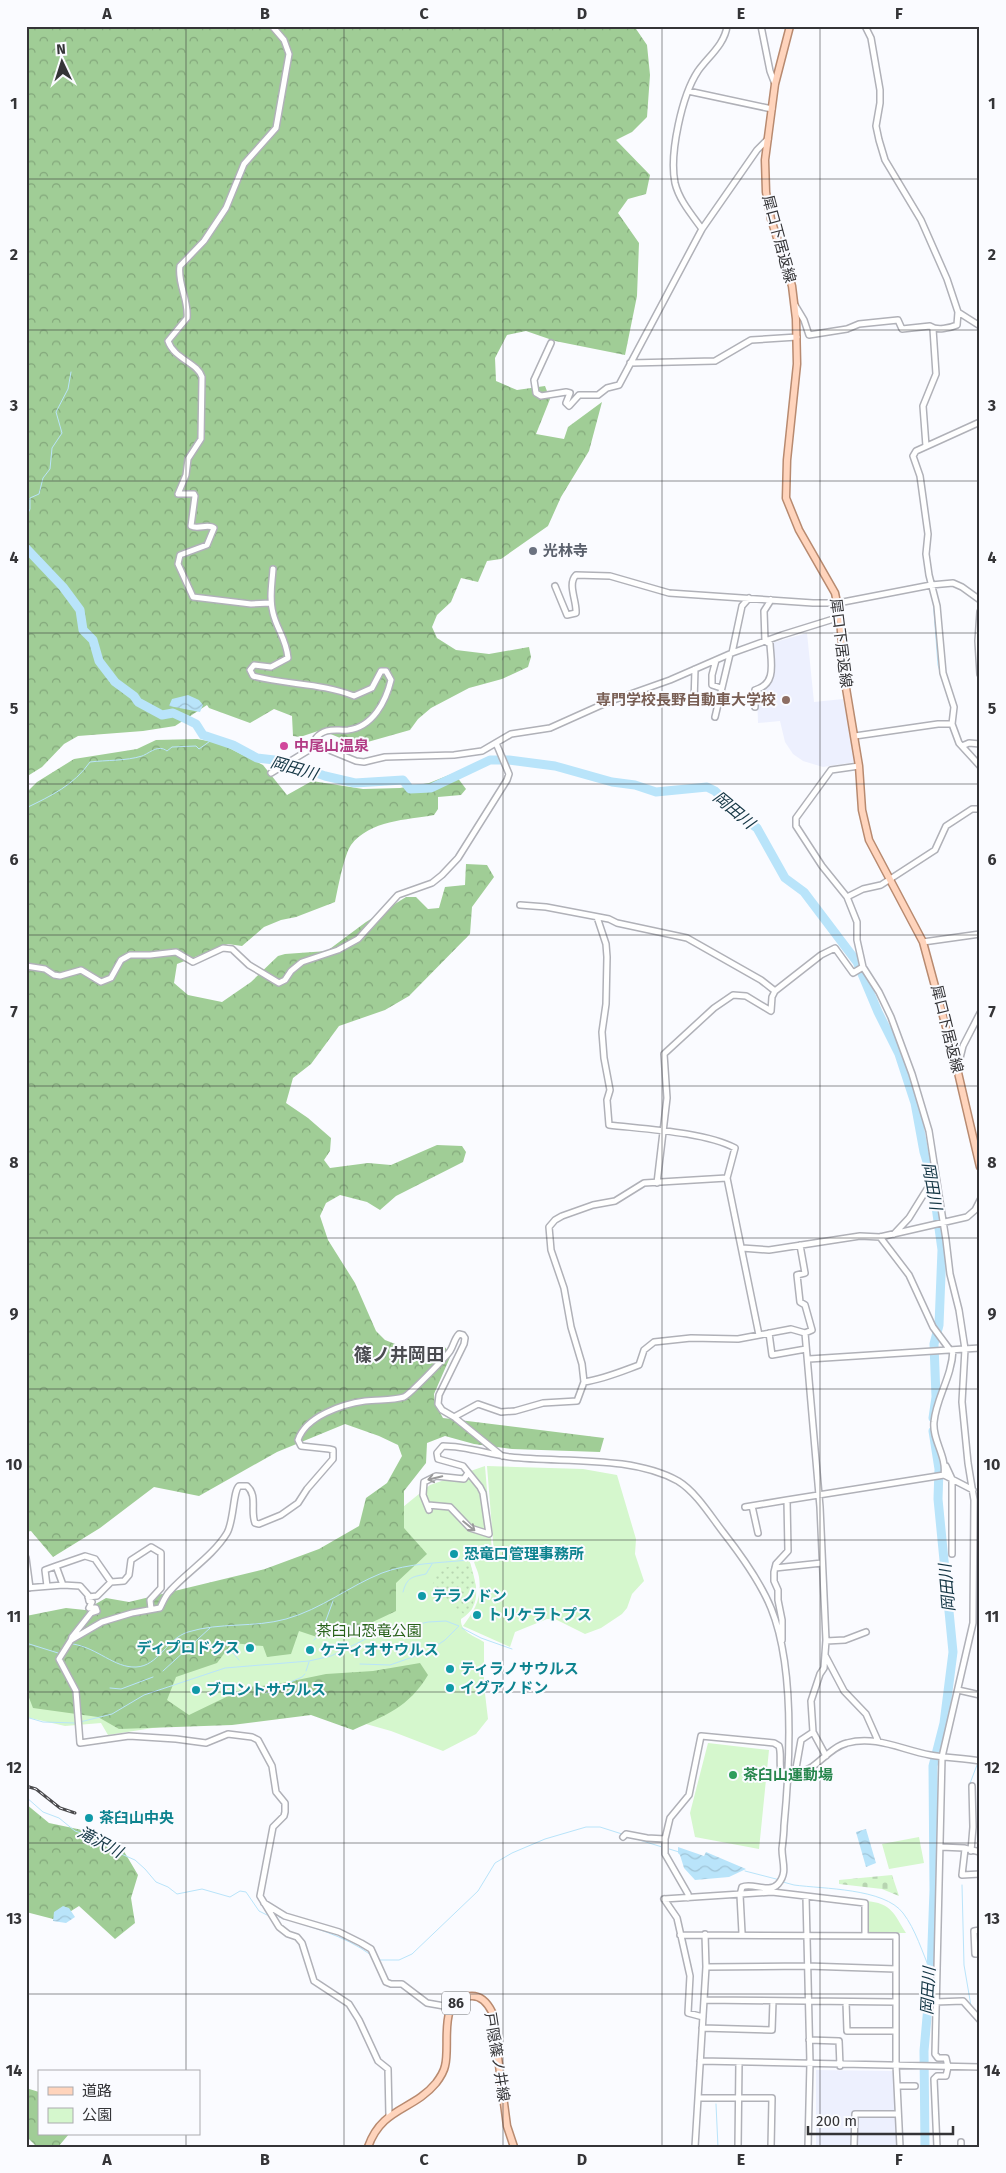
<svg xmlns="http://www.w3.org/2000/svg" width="1006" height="2173" viewBox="0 0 1006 2173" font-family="'Fira Sans','Noto Sans JP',sans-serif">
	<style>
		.built { fill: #edf0fe }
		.green { fill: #d5f7cd }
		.forest { fill: url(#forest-crowns) }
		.cemetery { fill: url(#cemetery-stones) }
		.garden { fill: url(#garden-dots) }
		.water { fill: url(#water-waves) }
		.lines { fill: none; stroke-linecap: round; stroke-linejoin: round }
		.stream { stroke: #b9e4fa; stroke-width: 1 }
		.river { stroke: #b9e4fa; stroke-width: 9 }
		.minor-casing { stroke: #b0b1b8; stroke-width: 8 }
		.major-casing { stroke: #b88a70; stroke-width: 9 }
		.minor { stroke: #fff; stroke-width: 5 }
		.major { stroke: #ffd4bc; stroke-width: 6 }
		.rail-casing { stroke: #4b4b4e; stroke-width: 3 }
		.rail { stroke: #fafbff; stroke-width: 1; stroke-dasharray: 4; stroke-linecap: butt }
		.oneway { stroke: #9a9a9b }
		.grid { fill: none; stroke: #343437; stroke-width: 1; stroke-opacity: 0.55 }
		.worship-dot { fill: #6b7280; stroke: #fafbff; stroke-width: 2 }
		.education-dot { fill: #8d6e63; stroke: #fafbff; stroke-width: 2 }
		.hotel-dot { fill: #d1479c; stroke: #fafbff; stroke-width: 2 }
		.culture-dot { fill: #0f9aa8; stroke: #fafbff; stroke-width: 2 }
		.leisure-dot { fill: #2e9e5b; stroke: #fafbff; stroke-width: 2 }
		.labels { text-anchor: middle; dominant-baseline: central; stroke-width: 4; stroke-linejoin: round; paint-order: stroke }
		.shield { fill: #fafbff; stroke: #6f7073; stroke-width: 1 }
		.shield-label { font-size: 14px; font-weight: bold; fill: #343437 }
		.street-label { font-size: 15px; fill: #343437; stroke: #fafbff }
		.worship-label { font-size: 15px; font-weight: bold; fill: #5b616d; stroke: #fafbff; text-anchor: start }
		.education-label { font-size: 15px; font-weight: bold; fill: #785e54; stroke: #fafbff; text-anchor: end }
		.hotel-label { font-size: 15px; font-weight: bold; fill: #b23c85; stroke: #fafbff; text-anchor: start }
		.culture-label { font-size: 15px; font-weight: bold; fill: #0d838f; stroke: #fafbff; text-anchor: start }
		.park-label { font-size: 15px; fill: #29621b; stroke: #fafbff }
		.leisure-label { font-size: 15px; font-weight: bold; fill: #27864d; stroke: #fafbff; text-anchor: start }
		.water-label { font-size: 16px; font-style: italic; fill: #133544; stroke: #fafbff }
		.quarter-label { font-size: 18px; font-weight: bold; fill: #4b4c51; stroke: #fafbff }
		.neatline { fill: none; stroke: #343437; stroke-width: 2 }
		.grid-label { font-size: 16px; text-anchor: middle; font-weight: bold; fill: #343437 }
	</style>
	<defs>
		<pattern id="forest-crowns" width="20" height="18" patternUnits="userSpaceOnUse" patternTransform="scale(1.25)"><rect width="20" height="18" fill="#a0cd96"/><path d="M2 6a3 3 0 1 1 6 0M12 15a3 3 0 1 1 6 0" fill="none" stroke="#83a77b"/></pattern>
		<pattern id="cemetery-stones" width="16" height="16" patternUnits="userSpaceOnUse" patternTransform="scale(1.25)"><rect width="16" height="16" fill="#d5f7cd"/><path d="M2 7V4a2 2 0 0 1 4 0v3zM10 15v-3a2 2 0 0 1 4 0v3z" fill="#b7d4b1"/></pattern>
		<pattern id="garden-dots" width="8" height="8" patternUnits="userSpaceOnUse" patternTransform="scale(1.25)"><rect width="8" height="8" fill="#d5f7cd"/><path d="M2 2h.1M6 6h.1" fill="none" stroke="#b7d4b1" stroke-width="1.8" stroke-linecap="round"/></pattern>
		<pattern id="water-waves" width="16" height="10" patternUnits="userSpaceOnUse" patternTransform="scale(1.25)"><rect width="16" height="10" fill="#b9e4fa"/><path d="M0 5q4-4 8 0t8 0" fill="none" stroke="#a0c4d7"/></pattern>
	</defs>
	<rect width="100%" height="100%" fill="#fafbff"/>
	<path class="built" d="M807 633 814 702 843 699 855 762 823 767 803 761 793 754 785 742 780 721 758 723 757 691 767 688 772 668V643Z
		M816 2070 893 2071 898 2147H816Z"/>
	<path class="green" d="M485 1466 492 1551 468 1555C474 1578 486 1604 461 1619 460 1632 474 1636 484 1642V1685L488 1719 476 1734 443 1751 391 1731 327 1713 204 1720 108 1735 101 1723 65 1726 26 1717V1678L306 1558 403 1507 430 1485Z
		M487 1466 583 1469 617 1475 636 1539 635 1554 644 1581 632 1594 627 1608 622 1614 601 1628 585 1634 555 1619H547L515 1632 510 1647 463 1626C475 1610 482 1598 479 1577 478 1570 474 1565 473 1557L494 1553Z
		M708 1743 769 1750 759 1849 695 1837 690 1813Z
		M919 1837 924 1863 889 1869 882 1844Z
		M866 1901C892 1903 894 1914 906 1933H869L867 1931Z"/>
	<path class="forest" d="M26 26H634L647 45 650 75 647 117 632 132 616 140 650 175 646 194 628 199 618 213 639 243 637 296 625 355 555 341 526 331 507 335 495 358 496 381 517 390 545 386 550 399 536 434 564 439 568 427 602 402 589 451 561 497 548 526 501 559 487 561 478 582 461 578 451 602 437 615 432 627 437 638 456 650 489 654 529 647 531 657 528 667 502 679 469 688 431 708 418 719 410 730 357 745 321 730 300 737 293 736 292 716 274 709 250 723 209 708 207 705 175 726 143 731 78 736 64 744 42 767 26 777Z
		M197 739 219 743 263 765 287 795 312 781 363 789 400 788 429 783 454 773 466 789 461 795 438 797V809L434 815C407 820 370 820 351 845 344 855 338 888 335 902L296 917 281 920 264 927 242 946 228 944 177 964 174 983 188 995 222 1002 251 982 278 956 285 954 327 951 366 922 406 897H416L428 909 439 908 445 887 465 885 466 864 487 865 494 877 472 907 470 934 409 996 385 1010 339 1026 311 1064 293 1078 286 1103 308 1118 331 1138 330 1151 324 1160 330 1168 368 1163 391 1165 437 1145 462 1146 466 1152 463 1162 396 1196 380 1210 367 1202 340 1195 326 1203 320 1216 328 1240 355 1283 376 1331 385 1340 413 1351 432 1346H444L451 1355 434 1394 435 1404 443 1418 604 1438 600 1452 512 1449 474 1444 445 1436 427 1443 426 1463 404 1491V1528L427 1554 396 1583V1611L339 1638 317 1637 299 1631 291 1654 267 1657 263 1646 232 1643 217 1663 176 1677 167 1700 189 1715 247 1687 273 1685 326 1674 373 1671 420 1663 428 1675C408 1708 386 1715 353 1730L311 1715 232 1725 119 1729 98 1717 33 1708 26 1690V1616L66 1608 85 1610 106 1598 129 1602 265 1569 319 1549 359 1526 366 1498 387 1483 402 1456 398 1445 379 1436 345 1424 277 1452 199 1496 154 1487 100 1528 53 1557 31 1531 26 1532V793L37 782 74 759 137 749 156 740Z
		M26 1804 49 1823 87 1831 122 1848 138 1875 131 1898 135 1923 115 1939 79 1906 57 1920 26 1912Z
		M26 2088 39 2092V2134H69L58 2147H37L26 2136Z"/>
	<path class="cemetery" d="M892 1875 899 1896 882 1889 839 1884V1880Z"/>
	<path class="garden" d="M470 1563 476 1587 472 1609 465 1615 431 1587 435 1580 438 1569Z"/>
	<path class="water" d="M188 695 199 700 203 705 200 712 169 706 172 699Z
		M866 1829 876 1863 866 1867 856 1832Z
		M678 1847 704 1856 706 1852 746 1869 729 1877 695 1880 684 1868 680 1855 678 1853Z
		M63 1906 69 1908 75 1917 66 1923 53 1921 54 1912Z"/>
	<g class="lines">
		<path class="stream" d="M935 440 959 429
			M917 475 921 500
			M26 517 30 509V498L39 494 43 478 50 469 52 448 62 433 56 412 68 389 71 372
			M927 579 928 583
			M933 599 938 665 951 708 950 721
			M950 728 956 741
			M959 746 980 770
			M26 808C51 796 74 785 90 762 106 760 126 761 142 756 150 753 158 744 167 751L172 747 196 746 199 749 213 739
			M403 1592C407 1577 412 1577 426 1574L432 1564
			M462 1628 481 1638 512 1649
			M314 1640 322 1631 333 1601
			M26 1643 58 1653
			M73 1644C98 1648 114 1668 136 1667 159 1666 166 1639 188 1632 220 1622 254 1628 286 1619 322 1609 349 1586 382 1573 408 1563 441 1563 468 1560
			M232 1652 239 1660
			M163 1671 210 1628
			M306 1671 309 1662
			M110 1688 121 1689 153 1677
			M266 1693 302 1677 305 1674
			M26 1717 43 1722 75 1723
			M80 1722 112 1714 144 1695 225 1668 309 1661 331 1656 374 1635 428 1622 446 1621 459 1626 445 1640 427 1652 390 1665 360 1664
			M26 1797 43 1812 59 1818 75 1831 93 1837 119 1853 135 1860 145 1869 156 1882 168 1887 177 1894 202 1889 230 1897 240 1891 246 1892 259 1911 267 1915
			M970 1815 969 1786 977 1765
			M633 1838 662 1847
			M666 1848 679 1852
			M745 1871 780 1880
			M783 1882 794 1885C823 1889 884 1888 903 1913 916 1930 922 1952 931 1972
			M962 1885 964 1965 971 2006
			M279 1917C311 1927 344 1935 371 1955
			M379 1960H399L412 1954 478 1891 495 1863 512 1853 545 1839 586 1827H600L622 1834
			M976 2019 980 2025
			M716 2104 718 2147"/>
		<path class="river" d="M26 548 63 587 80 610 83 630 93 640 99 661 115 682 134 696 138 702 162 715 173 713 186 719 196 724 203 735 233 745 257 758 283 761 325 776 355 783 403 780 410 789 431 788 490 760H509L555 766 612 782 635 785 656 792 707 787 715 791 742 817 757 828 785 878 804 892 857 962 878 1012 899 1054 915 1103 924 1152 932 1178 942 1250 939 1325 934 1344 936 1397 933 1418
			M925 2147 924 2051 931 1972 934 1890 933 1766 944 1723 953 1652 938 1499 939 1469 933 1431"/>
		<g class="minor-casing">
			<path id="minor" d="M761 26 770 71 775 84
				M688 91 772 109
				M702 229C692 215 679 200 675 183 669 154 682 95 698 71 708 57 725 44 727 26
				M795 305 804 320 809 335 847 329 859 324 898 320 902 329 930 326C937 331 950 328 957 325L958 312 947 279 921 220 885 160 879 140 876 126 880 103V90L871 38 865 26
				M958 312 980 326
				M551 343 534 380 536 393 541 396 566 392 570 393 566 403 569 406 579 395H598L607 388 619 385 702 229 757 150 768 139
				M630 363 715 361 751 340 797 337
				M926 446 923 406 936 374 933 329
				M273 569C272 584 269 599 273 613 277 630 286 638 288 658L271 667 254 665 250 670 253 676C287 685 322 683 354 696L372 688 381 671H386L391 680C386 701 373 727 348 730 336 731 325 727 316 738L317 745
				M555 586 567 615 576 613C577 601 567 584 576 575L610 576 669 593 813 603H838L931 585 953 583 962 587 980 600
				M271 603 251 604 193 597 178 564 180 555 207 545 214 528C208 523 198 530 191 526L195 496 194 494H178L186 475 188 459 201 439 202 377C198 363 174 359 168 341L187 318C189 300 177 283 180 266L204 241 226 208 244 164 276 128 289 54 284 40 272 26
				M980 612 978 641 980 674
				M732 653 742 606 749 598
				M716 660 712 675V685L721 688
				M694 703 695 669
				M755 707V690C777 684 771 663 770 644L765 641 764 611 771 600
				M715 717 730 654
				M952 724 959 743 980 766
				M855 736 938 724H952L954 707 943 673 937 606 929 575 926 554 928 534 920 476 913 456 916 451 980 422
				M962 746 969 743 980 744
				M859 766 831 770 796 818V826L822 866 847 897 857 922V940L863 967 879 992 891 1017 912 1074 929 1131 946 1240 950 1274 959 1310 965 1349 962 1402 968 1463 974 1500 973 1623 942 1757 935 2054 938 2058H946L948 2067 946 2076H937L934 2079 937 2147
				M271 773 317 745 356 761 364 762 385 757 454 755 482 751 511 734 550 728 608 702 670 680 732 653 782 635 840 617
				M847 897 863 889 881 885 935 850 946 826 972 809H980
				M520 905 546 907 609 919 617 923 687 938 761 980 775 991
				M597 917 606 944 607 957 606 1004 602 1032 604 1058 610 1090 607 1100 609 1125C644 1129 705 1132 735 1148L727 1178 759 1335
				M923 942 980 934
				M26 966 45 969 54 975 60 976 81 970 101 982 111 978 121 960 130 955H150L176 952 193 962 223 948 232 949 249 965 279 983 285 980 291 971 302 962 338 950 358 939 398 895 432 883 442 875 458 858 507 780 509 774 496 743
				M956 1064 960 1058 963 1046 980 1013
				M657 1183 667 1098 664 1054 714 1008 733 995 746 996 771 1011 772 997 775 991 821 955 835 948 853 973 863 967
				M894 1234 909 1218 927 1189
				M880 1237 909 1275 933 1327 950 1350
				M742 1248 769 1250 860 1236 880 1237 967 1217 975 1210 980 1200
				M769 1333 772 1355 806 1349
				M805 1333 820 1507 826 1640 824 1668 820 1674 811 1701 813 1732 826 1756
				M809 1359 980 1348
				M584 1382C604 1379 620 1372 639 1365L644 1350 654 1342 691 1338 738 1339 791 1329 805 1333 812 1330 805 1305 800 1302 797 1275 805 1273 800 1245
				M454 1417 478 1404 501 1412 515 1411 543 1403 577 1401 584 1382 582 1364 571 1327 564 1288 551 1250 549 1227 555 1220 562 1216 593 1205 615 1201 644 1183 727 1178
				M946 1466 952 1479V1554
				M944 1475C947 1456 932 1440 934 1422 936 1398 952 1377 953 1350
				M428 1505 450 1507 470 1528 489 1534 483 1493 480 1487 463 1466 438 1459 437 1453 443 1446C465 1446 488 1454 510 1457 562 1463 631 1455 678 1481 696 1492 710 1515 723 1532 741 1555 760 1581 771 1608 795 1667 790 1763 784 1826 784 1833 783 1841 782 1849 782 1862 788 1873 778 1884 769 1894 752 1882 742 1887L740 1895 742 1933
				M752 1506 758 1533
				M745 1507 787 1500
				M429 1510 423 1495 424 1482 436 1476 464 1479 468 1473
				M26 1558 30 1588
				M775 1568 822 1563
				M63 1585 80 1586 88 1595 89 1601 92 1602 89 1608H96L97 1611 91 1613 72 1637 71 1640
				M47 1586 45 1570 56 1566
				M26 1588 63 1585 56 1566 85 1556 95 1559 111 1582 124 1581 129 1575 131 1560 151 1547 161 1553V1588L150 1600 151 1609
				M88 1597 97 1596 111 1582
				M782 1640V1620L778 1600V1590L774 1581V1572L776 1564 788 1551 787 1500 944 1475 973 1490
				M826 1641 845 1640 866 1632
				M825 1655 844 1691 866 1714 878 1741
				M958 1690 980 1695
				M795 1774 801 1740 813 1732
				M789 1779C796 1773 804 1772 812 1767 823 1759 834 1746 847 1743 876 1735 902 1750 930 1755 946 1758 963 1758 980 1761
				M623 1837 626 1834 647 1838 665 1839 670 1818 689 1795 701 1736 774 1743 779 1746C783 1758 775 1773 789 1779
				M665 1839V1854L688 1894V1898
				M941 1847 964 1848 980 1852
				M965 1849 962 1875 980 1874
				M971 1851 973 1827 972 1786
				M806 1897 810 2063 808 2147
				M664 1899 772 1892 865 1903V1935
				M664 1899 677 1918 688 1967 690 1976 688 2013 703 2017
				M264 1903 285 1916 339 1932 361 1943 371 1949 386 1982 391 1984H402L427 2003 444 2006 450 2009
				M980 1930 974 1931 975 1954H980
				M680 1935 896 1936V2064L900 2147
				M706 1967 807 1966 896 1969
				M704 2000 896 2002
				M846 2002 847 2031H896
				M935 2002 963 2001 980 2020
				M702 2028 772 2030 773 2001
				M809 2040 839 2041 840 2066
				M700 2061 980 2067
				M897 2086H915
				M698 2098H772L771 2147
				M389 2116 388 2069 378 2061 359 2020 349 2004 314 1981 302 1943 297 1937 288 1934 279 1927 260 1896 273 1827 284 1816 285 1812V1803L276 1792 272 1766 258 1740 252 1737 228 1734 206 1743 176 1739 129 1736 80 1743 76 1691 59 1659 71 1640 102 1622 132 1613 160 1608C163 1602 165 1596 170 1591 187 1572 213 1556 227 1533 234 1521 233 1491 239 1486H247C258 1496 250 1510 255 1523L259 1524 281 1515 298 1503 307 1489 333 1459V1450L329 1449 301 1446 298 1440C306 1416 343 1404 365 1401 378 1399 391 1401 404 1397 409 1395 446 1357 450 1351 454 1345 454 1339 459 1334L463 1335 465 1338 464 1344 439 1395 438 1404 442 1410 454 1417 502 1456
				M695 2147 706 1967 705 1934
				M738 2147 739 2062
				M854 2147 855 2114H898
				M961 2147V2142"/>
		</g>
		<g class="major-casing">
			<path id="major" d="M790 26 775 84 765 160 766 192 771 219 792 286 796 319 797 364 787 460 786 498 799 530 835 593 840 617 844 676 859 766 862 810 869 840 923 942 956 1064 980 1167
				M368 2147C382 2107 413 2111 436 2083 439 2079 444 2071 445 2066 451 2045 436 1996 472 1996 482 1996 488 2004 492 2012L507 2126 514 2147"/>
		</g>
		<use href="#minor" class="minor"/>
		<use href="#major" class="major"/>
		<g class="rail-casing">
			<path id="rail" d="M26 1786 36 1789 60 1808 75 1813"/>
		</g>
		<use href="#rail" class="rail"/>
	</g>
	<defs><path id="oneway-shaft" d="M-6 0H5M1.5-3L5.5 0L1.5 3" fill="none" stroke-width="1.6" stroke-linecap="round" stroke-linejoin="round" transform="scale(1.25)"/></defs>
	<g class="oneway">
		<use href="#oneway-shaft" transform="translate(435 1478) rotate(166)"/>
		<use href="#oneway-shaft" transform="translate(469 1526) rotate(39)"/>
	</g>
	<path class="grid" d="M186 26V2072M344 26V2147M503 26V2147M662 26V2147M820 26V2147M26 179H980M26 330H980M26 481H980M26 633H980M26 784H980M26 935H980M26 1086H980M26 1238H980M26 1389H980M26 1540H980M26 1692H980M26 1843H980M26 1994H980M186 2134V2147"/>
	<circle class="worship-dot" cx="533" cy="551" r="5"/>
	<circle class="education-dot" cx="786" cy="700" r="5"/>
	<circle class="hotel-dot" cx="284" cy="746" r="5"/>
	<g class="culture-dot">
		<circle cx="454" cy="1554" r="5"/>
		<circle cx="422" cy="1596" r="5"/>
		<circle cx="477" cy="1615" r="5"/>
		<circle cx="250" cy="1648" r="5"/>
		<circle cx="310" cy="1650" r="5"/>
		<circle cx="450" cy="1669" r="5"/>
		<circle cx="450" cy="1688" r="5"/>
		<circle cx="196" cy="1690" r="5"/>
		<circle cx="89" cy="1818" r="5"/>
	</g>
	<circle class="leisure-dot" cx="733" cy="1775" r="5"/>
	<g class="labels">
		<rect class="shield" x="442" y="1991.5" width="28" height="23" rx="4"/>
		<g class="shield-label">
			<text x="456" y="2003">86</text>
		</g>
		<g class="street-label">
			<text transform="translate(779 239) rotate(75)">犀口下居返線</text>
			<text transform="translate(841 643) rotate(83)">犀口下居返線</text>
			<text transform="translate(947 1029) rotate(76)">犀口下居返線</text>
			<text transform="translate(497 2057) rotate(81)">戸隠篠ノ井線</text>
		</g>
		<g class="worship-label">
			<text x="543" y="551">光林寺</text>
		</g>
		<g class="education-label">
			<text x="776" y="700">専門学校長野自動車大学校</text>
		</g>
		<g class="hotel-label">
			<text x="294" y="746">中尾山温泉</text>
		</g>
		<g class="culture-label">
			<text x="464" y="1554">恐竜口管理事務所</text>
			<text x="432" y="1596">テラノドン</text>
			<text x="487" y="1615">トリケラトプス</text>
			<text x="240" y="1648" text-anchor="end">ディプロドクス</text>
			<text x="320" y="1650">ケティオサウルス</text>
			<text x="460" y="1669">ティラノサウルス</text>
			<text x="460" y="1688">イグアノドン</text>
			<text x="206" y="1690">ブロントサウルス</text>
			<text x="99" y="1818">茶臼山中央</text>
		</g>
		<g class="park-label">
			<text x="369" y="1631">茶臼山恐竜公園</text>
		</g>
		<g class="leisure-label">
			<text x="743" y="1775">茶臼山運動場</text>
		</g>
		<g class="water-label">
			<text transform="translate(294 768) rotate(16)">岡田川</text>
			<text transform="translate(734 810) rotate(40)">岡田川</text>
			<text transform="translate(932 1186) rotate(80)">岡田川</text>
			<text transform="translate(947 1588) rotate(-95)">岡田川</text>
			<text transform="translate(100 1842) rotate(28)">滝沢川</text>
			<text transform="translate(928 1991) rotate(-87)">岡田川</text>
		</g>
		<g class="quarter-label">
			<text x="399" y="1355">篠ノ井岡田</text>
		</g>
	</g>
	<rect width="1006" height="2173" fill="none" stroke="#fafbff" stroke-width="55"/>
	<rect x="38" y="2070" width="162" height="65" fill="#fafbff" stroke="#ababaf"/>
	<rect x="48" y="2087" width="25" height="8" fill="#ffd4bc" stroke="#ababaf"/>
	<text x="82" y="2096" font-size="15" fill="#343437">道路</text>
	<rect x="48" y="2108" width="25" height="15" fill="#d5f7cd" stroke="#ababaf"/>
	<text x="82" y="2120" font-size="15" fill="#343437">公園</text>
	<g transform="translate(62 62) rotate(356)" stroke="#fafbff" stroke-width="4" paint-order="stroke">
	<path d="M0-4L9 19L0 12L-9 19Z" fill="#343437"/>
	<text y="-8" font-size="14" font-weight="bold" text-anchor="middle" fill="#343437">N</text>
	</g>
	<path d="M808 2126v8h145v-8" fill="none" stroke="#343437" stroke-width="2.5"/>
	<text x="816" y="2126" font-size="15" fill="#343437" stroke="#fafbff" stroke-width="4" paint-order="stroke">200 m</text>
	<rect x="28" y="28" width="950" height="2118" class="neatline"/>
	<g class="grid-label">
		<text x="107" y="19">A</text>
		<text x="265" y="19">B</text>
		<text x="424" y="19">C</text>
		<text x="582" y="19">D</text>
		<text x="741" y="19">E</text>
		<text x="899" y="19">F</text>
		<text x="14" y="109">1</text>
		<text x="992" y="109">1</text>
		<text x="14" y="260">2</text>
		<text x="992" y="260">2</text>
		<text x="14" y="411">3</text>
		<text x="992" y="411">3</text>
		<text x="14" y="563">4</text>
		<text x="992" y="563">4</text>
		<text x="14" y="714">5</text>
		<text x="992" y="714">5</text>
		<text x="14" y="865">6</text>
		<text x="992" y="865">6</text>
		<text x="14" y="1017">7</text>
		<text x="992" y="1017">7</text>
		<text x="14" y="1168">8</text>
		<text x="992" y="1168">8</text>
		<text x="14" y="1319">9</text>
		<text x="992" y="1319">9</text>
		<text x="14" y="1470">10</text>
		<text x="992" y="1470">10</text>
		<text x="14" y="1622">11</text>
		<text x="992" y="1622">11</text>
		<text x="14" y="1773">12</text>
		<text x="992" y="1773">12</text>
		<text x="14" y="1924">13</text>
		<text x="992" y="1924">13</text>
		<text x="14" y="2076">14</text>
		<text x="992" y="2076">14</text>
		<text x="107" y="2165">A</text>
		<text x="265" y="2165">B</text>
		<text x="424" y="2165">C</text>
		<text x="582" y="2165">D</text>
		<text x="741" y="2165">E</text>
		<text x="899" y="2165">F</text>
	</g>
</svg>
